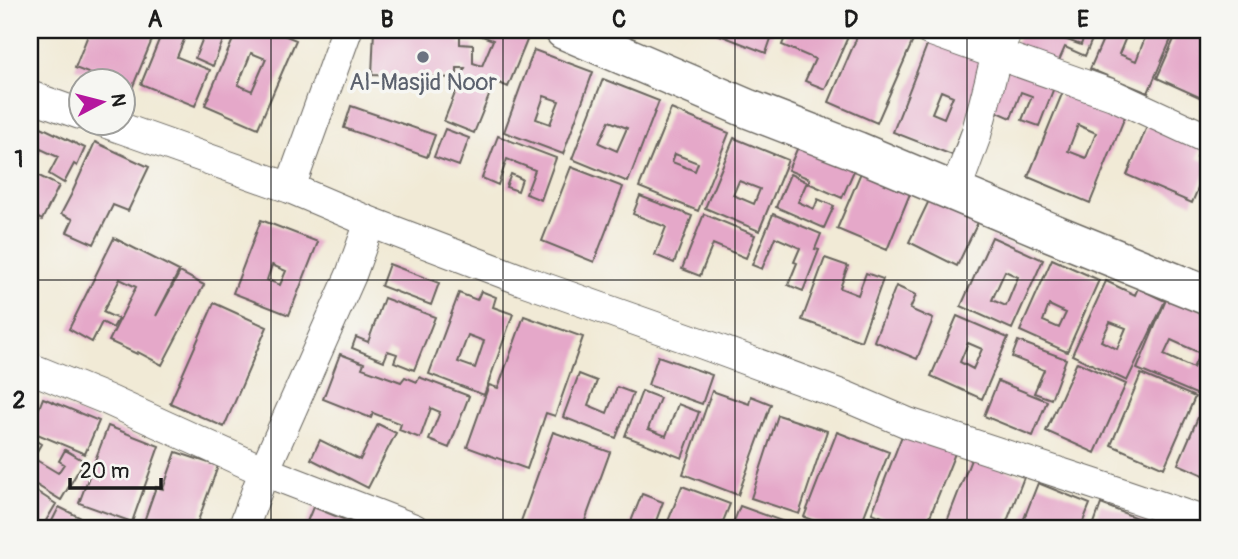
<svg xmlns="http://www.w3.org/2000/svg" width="1238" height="559" viewBox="0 0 1238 559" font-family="Pangolin,sans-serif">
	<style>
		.building { fill: #e5a8c9; fill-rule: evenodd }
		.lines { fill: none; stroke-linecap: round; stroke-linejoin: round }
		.street-casing { stroke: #67645d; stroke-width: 32 }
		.secondary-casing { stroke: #67645d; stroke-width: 41 }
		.street { stroke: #fff; stroke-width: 30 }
		.secondary { stroke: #fff; stroke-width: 38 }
		.grid { fill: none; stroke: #1c1c1c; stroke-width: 2; stroke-opacity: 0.55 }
		.worship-dot { fill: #6b7280; stroke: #f6f6f2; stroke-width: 2.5 }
		.labels { text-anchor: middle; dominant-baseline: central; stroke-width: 7; stroke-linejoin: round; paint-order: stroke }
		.worship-label { font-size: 24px; fill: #5b616d; stroke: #f6f6f2 }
		.neatline { fill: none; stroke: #1c1c1c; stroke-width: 2.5 }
		.grid-label { font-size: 23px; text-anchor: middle; font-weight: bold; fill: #1c1c1c }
	</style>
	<rect width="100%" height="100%" fill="#f6f6f2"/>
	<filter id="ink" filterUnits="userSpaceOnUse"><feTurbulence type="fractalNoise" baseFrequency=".0143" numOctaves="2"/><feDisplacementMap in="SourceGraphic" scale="14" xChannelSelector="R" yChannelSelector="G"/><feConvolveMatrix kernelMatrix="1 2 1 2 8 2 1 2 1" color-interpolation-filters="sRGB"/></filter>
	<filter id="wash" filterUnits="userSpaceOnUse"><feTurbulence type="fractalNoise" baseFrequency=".00686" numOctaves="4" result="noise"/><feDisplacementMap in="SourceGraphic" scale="28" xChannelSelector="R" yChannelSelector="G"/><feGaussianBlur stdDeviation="1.57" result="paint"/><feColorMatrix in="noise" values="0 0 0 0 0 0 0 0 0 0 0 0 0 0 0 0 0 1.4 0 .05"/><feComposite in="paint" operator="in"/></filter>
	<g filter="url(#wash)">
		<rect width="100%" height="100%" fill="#f1ead6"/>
		<g id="blocks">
			<path class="building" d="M90 30H156L131 91 122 87V80H106L75 68Z
				M163 30H188L177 57 210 70 195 106 141 84Z
				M190 30H227L213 66 195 58 204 35Z
				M237 30H272L296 40 258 128 205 105ZM251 53 266 59 252 91 238 85Z
				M374 30H460V44L473 45V63L482 66 493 40 466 30H508L528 38 508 87 495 81 474 133 444 121 465 68H457V78L372 75Z
				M707 30H774L766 53Z
				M788 30H851L825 89 805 81 815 59 782 45Z
				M860 30H902L915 36 877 123 829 102Z
				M1021 30H1039L1081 45 1086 30H1096L1085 56 1065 47 1057 65 1014 46Z
				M1107 30H1129L1119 54 1136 61 1148 30H1175L1148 93 1090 69Z
				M1178 30H1208V101L1157 78Z
				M929 40 988 64 952 155 893 132ZM941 91 953 96 944 118 932 113Z
				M534 50 593 72 563 154 504 132ZM544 96 559 101 550 124 536 119Z
				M1008 66 1055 85 1039 126 1022 120 1032 96 1021 92 1011 118 991 109Z
				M603 79 659 101 628 182 572 159ZM609 121 627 128 617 151 599 143Z
				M1064 89 1126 114 1090 203 1028 177ZM1078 125 1096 133 1086 158 1068 151Z
				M351 106 435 135 427 157 344 128Z
				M671 109 729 133 698 211 639 187ZM675 154 698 163 695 171 672 162Z
				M1148 124 1201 147 1197 158 1208 163V165L1192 203 1127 175Z
				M37 125 85 148 77 166 74 164 64 183 49 174 58 157 41 149 31 172 59 186 42 220 30 214V140Z
				M445 129 469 138 459 166 434 157Z
				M804 133 857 164 842 198 808 183 810 179 788 170Z
				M498 136 556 158 541 200 526 194 535 170 507 159 498 185 482 178Z
				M734 138 788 160 759 231 705 208ZM739 181 760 189 754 204 733 195Z
				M95 142 149 167 128 211 113 205 94 244 67 232 73 219 61 214 71 195Z
				M865 163 914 184 887 250 837 229Z
				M571 167 623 187 594 262 542 241Z
				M511 174 522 179 518 191 506 187Z
				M790 174 807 182 798 202 814 209 818 199 834 206 824 228 776 207Z
				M935 188 983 212 957 266 909 242Z
				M640 196 692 216 674 263 655 255 666 227 633 214Z
				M704 214 755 235 746 258 713 244 700 276 682 269Z
				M773 214 821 234 815 249 819 250 803 291 788 285 797 263 794 262 800 248 775 237 762 269 752 265Z
				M261 220 318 242 289 315 233 293ZM272 265 286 271 280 285 267 280Z
				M992 237 1043 260 1012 329 961 306ZM1005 271 1018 277 1006 306 992 300Z
				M114 238 179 271 156 316 180 272 204 285 162 365 138 352 137 354 109 341 136 287 120 279 103 312 118 319 113 328 102 322 92 342 69 329Z
				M825 258 848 266 840 288 858 295 866 273 883 279 861 341 802 320Z
				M1052 259 1099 280 1067 352 1020 331ZM1049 305 1066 313 1059 328 1043 321Z
				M389 264 439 283 431 305 381 286Z
				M1106 281 1135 295 1138 288 1165 301 1127 381 1072 355ZM1110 322 1126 328 1117 349 1101 341Z
				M896 286 916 295 910 309 933 319 917 359 874 341Z
				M1170 290 1208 314V383L1203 397 1137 369ZM1171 340 1200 353 1193 368 1164 355Z
				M481 291 496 297 493 307 513 314 484 395 429 374 459 293 477 300ZM468 335 484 341 475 368 458 362Z
				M384 298 435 317 414 370 394 362 397 354 388 351 384 361 352 348 356 337 368 342Z
				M214 303 267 327 224 427 170 403Z
				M524 316 583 337 555 416 546 413 527 469 467 447 489 385 498 388Z
				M957 316 1008 338 982 399 931 376ZM968 343 982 349 973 369 960 362Z
				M1018 341 1066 359 1051 399 1034 393 1044 370 1012 357Z
				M340 354 364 363 362 368 401 382 405 377 417 382 419 377 469 396 449 448 429 440 440 412 431 408 420 438 399 430 401 424 373 413 371 418 323 399Z
				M658 356 712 375 702 404 648 385Z
				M1077 362 1126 384 1095 453 1046 431Z
				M579 374 597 381 588 405 607 413 617 387 633 393 616 438 563 417Z
				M1141 374 1195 397 1164 468 1111 445Z
				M998 381 1047 401 1033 436 984 416Z
				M642 391 660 398 648 429 666 436 678 404 699 412 682 458 625 436Z
				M712 391 749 404 751 396 771 404 738 495 683 474Z
				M1208 394V477L1178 464Z
				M43 398 99 421 85 454 30 431Z
				M778 415 827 431 799 514 751 498Z
				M378 424 396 433 368 488 311 459 320 440 360 460Z
				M108 426 159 446 132 522 79 503Z
				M905 428 957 448 925 529H913L872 513Z
				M553 432 610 452 582 529H535L520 524Z
				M837 432 889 452 859 529H835L804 517Z
				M30 437 41 444 33 458 58 473 64 464 59 461 65 450 84 461 61 500 30 481Z
				M176 452 218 466 195 529H148L142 527 156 487 163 489Z
				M972 457 1024 477 1004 529H944Z
				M1038 483 1090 504 1080 529H1020Z
				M682 486 730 504 720 529H665Z
				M30 487 56 504 41 529H30Z
				M642 494 663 502 653 529H628Z
				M1101 504 1152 524 1150 529H1092Z
				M740 506 790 524 788 529H731Z
				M59 507 103 529H48Z
				M313 507 363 527 362 529H304Z"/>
		</g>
	</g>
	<g filter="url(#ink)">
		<use href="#blocks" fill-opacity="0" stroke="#67645d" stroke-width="2"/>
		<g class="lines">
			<g class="street-casing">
				<path id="street" d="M929 30 1113 95 1208 139
					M30 96 80 114
					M104 122 290 188 370 222 522 280 698 342 847 397 908 423 1106 488 1208 523
					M290 188 347 30
					M955 192 976 135 997 54 1007 30
					M30 368 106 399 264 471 414 529
					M243 529 264 471 351 275 370 222"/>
			</g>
			<g class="secondary-casing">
				<path id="secondary" d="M564 30 746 108 857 151 1050 232 1208 296"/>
			</g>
			<use href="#street" class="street"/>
			<use href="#secondary" class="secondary"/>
		</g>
	</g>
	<path class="grid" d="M271 30V529M503 30V529M735 30V529M967 30V529M30 280H1208"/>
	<circle class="worship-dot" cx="423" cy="57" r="7"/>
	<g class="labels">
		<g class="worship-label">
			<text x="423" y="82">Al-Masjid Noor</text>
		</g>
	</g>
	<rect width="1238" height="559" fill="none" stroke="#f6f6f2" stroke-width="77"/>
	<g transform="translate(102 102) rotate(83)"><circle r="33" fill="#f6f6f2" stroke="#9f9f9c" stroke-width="2"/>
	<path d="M0-5L12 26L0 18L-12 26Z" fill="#b5179e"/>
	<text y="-10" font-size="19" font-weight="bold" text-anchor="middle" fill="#1c1c1c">N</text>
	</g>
	<path d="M70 478v10h91v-10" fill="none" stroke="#1c1c1c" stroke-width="3.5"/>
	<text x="80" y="478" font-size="21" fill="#1c1c1c" stroke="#f6f6f2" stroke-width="5" paint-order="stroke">20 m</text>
	<rect x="38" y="38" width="1162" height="482" class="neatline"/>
	<g class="grid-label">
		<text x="155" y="27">A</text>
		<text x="387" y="27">B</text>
		<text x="619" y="27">C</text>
		<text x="851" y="27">D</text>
		<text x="1083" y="27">E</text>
		<text x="19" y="167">1</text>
		<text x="19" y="408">2</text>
	</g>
</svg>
